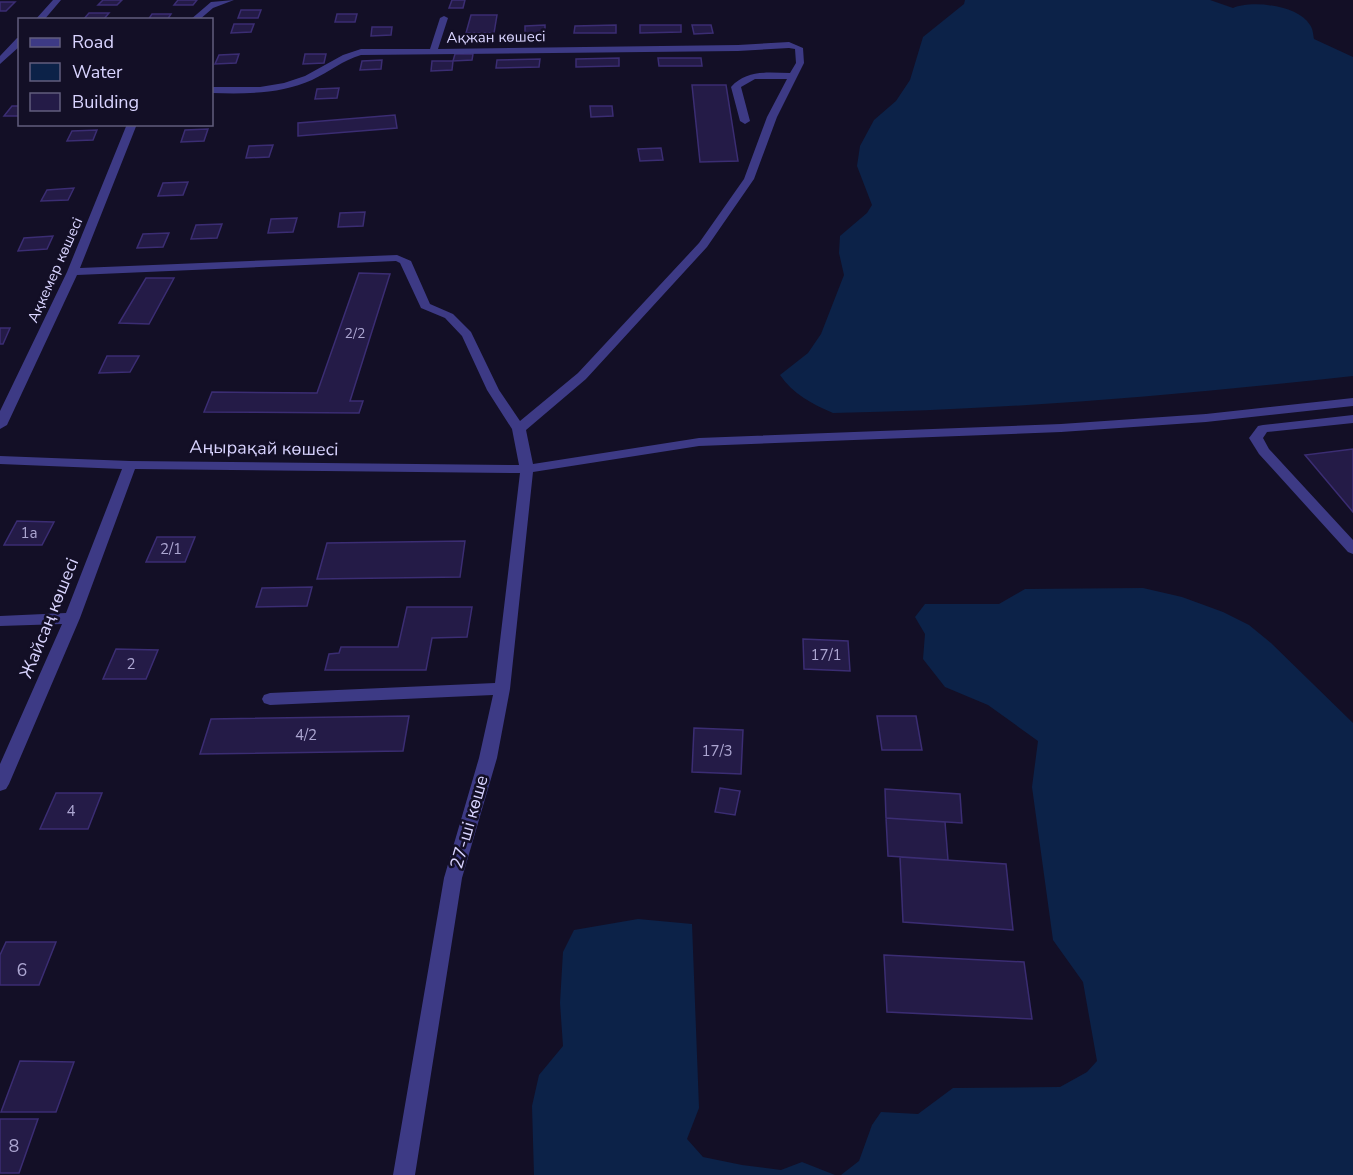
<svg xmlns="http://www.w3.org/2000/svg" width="1353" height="1175" viewBox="0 0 1353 1175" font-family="'Nunito Sans',sans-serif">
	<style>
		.water { fill: #0c2248 }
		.building { fill: #241b47; stroke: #3b2d73; stroke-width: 1.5 }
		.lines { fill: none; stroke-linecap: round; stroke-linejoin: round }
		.minor { fill: #3d3a85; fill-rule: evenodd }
		.labels { text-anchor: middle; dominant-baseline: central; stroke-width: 5; stroke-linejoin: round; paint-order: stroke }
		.far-number-label { font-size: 14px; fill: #aca6d1 }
		.far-street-label { font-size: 15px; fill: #d9d4ff; stroke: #130f26 }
		.number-label { font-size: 15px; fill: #aca6d1 }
		.street-label { font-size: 18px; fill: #d9d4ff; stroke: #130f26 }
		.near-number-label { font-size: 18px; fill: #aca6d1 }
	</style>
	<rect width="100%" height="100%" fill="#130f26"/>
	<path class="water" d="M965 0H1210L1233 8C1252 0 1298 5 1310 25 1313 29 1313 34 1314 39L1353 57V376C1180 395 1007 410 833 413 812 404 793 394 780 375L808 353 821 334 844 275 839 253 840 236 867 213 872 205 857 166 860 146 874 120 896 101 910 80 923 37 964 4Z
		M1143 588 1182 597 1223 612 1249 625 1271 643 1353 723V1175H841L859 1161 872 1125 881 1112 918 1114 953 1088 1060 1087 1087 1072 1097 1061 1083 982 1053 940 1032 787 1038 741 988 705 945 687 923 659 925 634 915 617 925 604H999L1025 589Z
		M638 919 692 924 699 1108 687 1139 703 1157 742 1165 781 1170 802 1162 835 1175H534L532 1106 539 1075 563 1046 560 1003 563 952 574 930Z"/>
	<path class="building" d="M103 0H122L117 5H98Z
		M178 0H197L193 5H174Z
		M452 0H465L463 8H449Z
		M0 2H15L6 11H0Z
		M241 10H261L258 18H238Z
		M89 13H109L103 20H83Z
		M152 14H171L167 20H148Z
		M337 14H357L355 22H335Z
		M471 15H497L494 33H466Z
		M234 24H254L251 32 231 33Z
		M545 25V34L525 35V26Z
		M616 25V33H574L575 26Z
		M640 25H681V32L640 33Z
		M692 25H711L713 33 694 34Z
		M372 27H392L391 35 371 36Z
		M239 54 236 63 215 64 219 55Z
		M305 54H326L324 63 303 64Z
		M455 54H473L472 60 453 61Z
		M619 58V66L576 67V59Z
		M658 58H701L702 66H659Z
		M540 59 539 67 496 68 497 60Z
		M382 60 381 69 360 70 362 61Z
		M432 61H453L452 70 431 71Z
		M692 85H726L738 161 700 162Z
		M339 88 337 98 315 99 317 89Z
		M12 106H20V116H4Z
		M590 106H612L613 116 591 117Z
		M395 115 397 128 298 136V123Z
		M208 129 204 141 181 142 185 130Z
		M97 130 93 140 67 141 72 131Z
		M273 145 269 157 246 158 249 146Z
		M661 148 663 160 640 161 638 149Z
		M188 182 183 195 158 196 163 183Z
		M74 188 68 200 41 201 47 190Z
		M365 212 363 226 338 227 340 213Z
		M297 218 293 232 268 233 271 219Z
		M222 224 217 238 191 239 196 225Z
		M169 233 163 247 137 248 143 234Z
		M53 236 47 249 18 251 24 238Z
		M359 273 390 274 350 401H363L359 413 204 412 212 392 317 393Z
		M146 278H174L149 324 119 323Z
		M0 328H10L3 344H0Z
		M107 356H139L130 372 99 373Z
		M1353 449V512L1305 455Z
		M17 521 54 522 42 545H4Z
		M157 537H195L185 562H146Z
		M465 541 460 577 317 579 327 543Z
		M312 587 307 606 256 607 262 588Z
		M407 607H472L467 637 432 638 426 670H325L329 654 339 653 341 647H398Z
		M803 639 848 641 850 671 804 669Z
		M116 649 158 650 146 679H103Z
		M409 716 403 751 200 754 211 719Z
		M877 716H916L922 750H882Z
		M694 728 743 730 741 774 692 772Z
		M720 788 740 791 735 815 715 812Z
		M885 789 960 794 962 823 886 818Z
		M56 793H102L88 829H40Z
		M886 818 945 822 948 860 888 856Z
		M900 857 1006 864 1013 930 903 922Z
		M6 942H56L39 985H0V955Z
		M884 955 1024 962 1032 1019 887 1012Z
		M20 1061 74 1062 56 1112H1Z
		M0 1119H38L19 1173H0Z"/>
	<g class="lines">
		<path class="minor" d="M53 0H61L44 20H35Z
			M234 0 213 8 199 20H190L211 2Z
			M444 16 448 18 438 49 738 45 789 42 803 48 804 63 777 117 754 179 707 247 586 379 526 430 533 464 699 438 1061 424 1206 414 1353 398V406L1206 422 1061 432 699 446 533 472 510 689 497 758 462 878 415 1175H393L444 878 479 758 493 695 270 705 264 703 262 699 264 695 270 693 495 683 520 473 135 469 80 618 9 784 6 789 0 791V764L62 624 0 626V616L66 613 122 469 0 464V456L130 461 519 465 512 429 487 390 462 336 445 318 421 308 400 263 396 261 77 275 7 425 0 429V411L67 272 127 124H137L80 268 397 255 411 261 430 304 453 314 471 332 499 390 520 421 578 373 699 243 744 179 767 117 787 79H755L741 87 750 121 745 124 740 121 731 87C747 69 769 73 790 73L796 63 795 49 789 48 738 51 361 55C343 60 329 72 312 80 281 94 245 94 212 93V87H260L284 83 305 76 343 55 361 49H430L440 18Z
			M17 38H20V46L0 64V56Z
			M1353 415V423L1267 432 1263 438 1269 449 1353 540V554L1348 552 1259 454 1249 438 1258 426 1263 425Z"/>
	</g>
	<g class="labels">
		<g class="far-number-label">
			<text x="355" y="333">2/2</text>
		</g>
		<g class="far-street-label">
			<text transform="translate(496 37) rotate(-1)">Ақжан көшесі</text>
			<text transform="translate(55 270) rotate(-66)">Ақкемер көшесі</text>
		</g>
		<g class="number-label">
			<text x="29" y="533">1а</text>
			<text x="171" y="549">2/1</text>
			<text x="826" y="655">17/1</text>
			<text x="131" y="664">2</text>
			<text x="306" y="735">4/2</text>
			<text x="717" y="751">17/3</text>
			<text x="71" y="811">4</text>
		</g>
		<g class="street-label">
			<text transform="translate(264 448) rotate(1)">Аңырақай көшесі</text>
			<text transform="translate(49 618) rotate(-68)">Жайсаң көшесі</text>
			<text transform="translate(469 822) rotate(-74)">27-ші көше</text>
		</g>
		<g class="near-number-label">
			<text x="22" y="970">6</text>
			<text x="14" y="1146">8</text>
		</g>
	</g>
	<rect x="18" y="18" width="195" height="108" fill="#130f26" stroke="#625e7d" stroke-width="1.5"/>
	<rect x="30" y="38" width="30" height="9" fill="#3d3a85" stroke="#625e7d" stroke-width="1.5"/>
	<text x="72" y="48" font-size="18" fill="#d9d4ff">Road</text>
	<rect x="30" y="63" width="30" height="18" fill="#0c2248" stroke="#625e7d" stroke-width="1.5"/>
	<text x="72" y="78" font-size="18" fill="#d9d4ff">Water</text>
	<rect x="30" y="93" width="30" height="18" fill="#241b47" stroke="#625e7d" stroke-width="1.5"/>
	<text x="72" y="108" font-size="18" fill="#d9d4ff">Building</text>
</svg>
